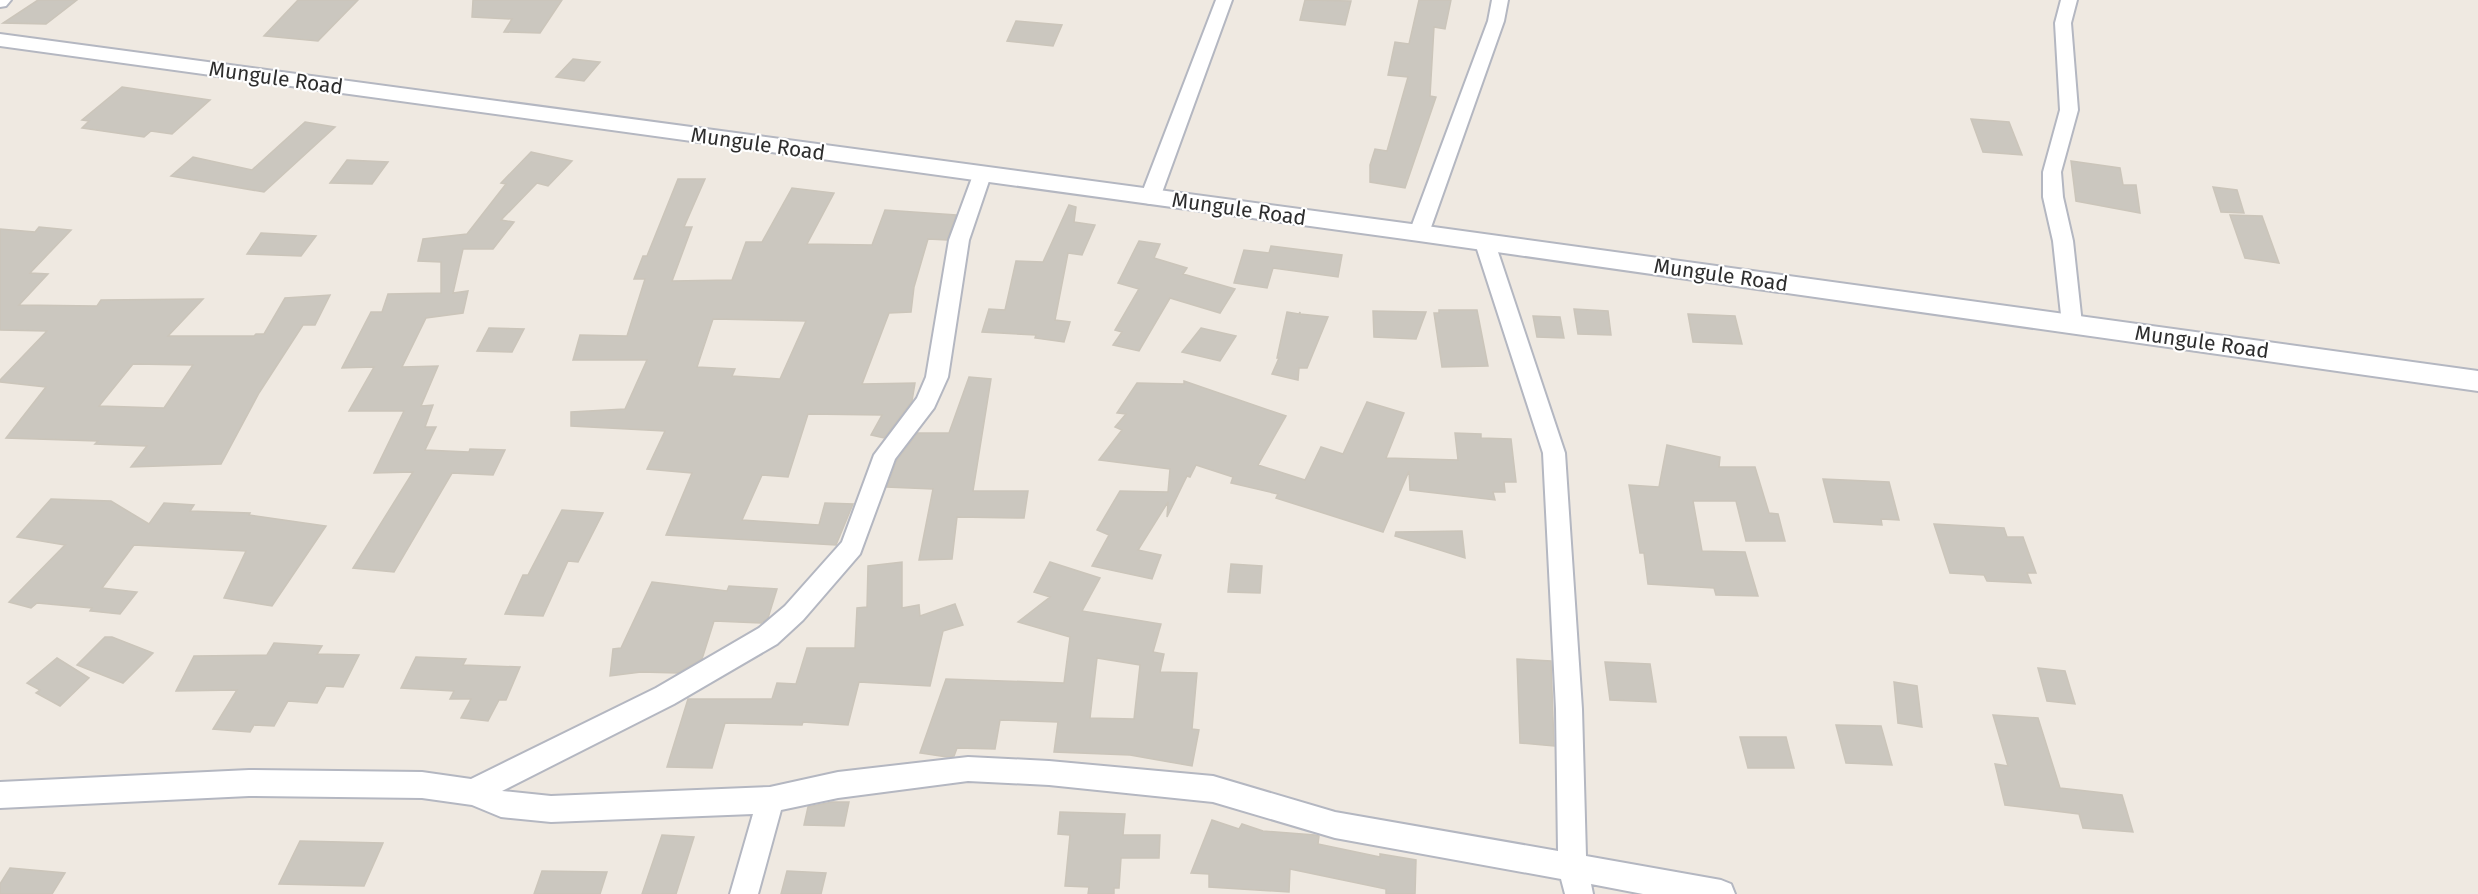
<svg xmlns="http://www.w3.org/2000/svg" width="2478" height="894" viewBox="0 0 2478 894" font-family="'Fira Sans',sans-serif">
	<style>
		.building { fill: #cbc7bf; stroke: #cbc5ba; stroke-width: 1.5; fill-rule: evenodd }
		.lines { fill: none; stroke-linecap: round; stroke-linejoin: round }
		.minor-casing { stroke: #b4b7c1; stroke-width: 4 }
		.tertiary-casing { stroke: #b4b7c1; stroke-width: 4 }
		.minor { fill: #fff; fill-rule: evenodd }
		.tertiary { fill: #fff; fill-rule: evenodd }
		.labels { text-anchor: middle; dominant-baseline: central; stroke-width: 4.5; stroke-linejoin: round; paint-order: stroke }
		.street-label { font-size: 21px; fill: #2e2e2e; stroke: #fff }
	</style>
	<rect width="100%" height="100%" fill="#efe9e1"/>
	<path class="building" d="M38 0H77L46 24 3 23Z
		M298 0H358L318 41 264 36Z
		M473 0H562L540 33 504 32 512 19 472 17Z
		M1305 0 1351 1 1345 25 1300 20Z
		M1419 0H1451L1445 29 1434 27 1430 96 1436 97 1405 188 1370 182V165L1375 149 1387 151 1408 77 1388 75 1395 42 1409 44Z
		M1016 21 1062 25 1053 46 1007 41Z
		M573 59 600 62 584 81 556 77Z
		M122 87 210 100 172 134 151 131 144 137 82 128 89 121 82 120Z
		M1971 119 2009 122 2022 155 1983 152Z
		M305 122 335 127 264 192 171 176 193 157 252 170Z
		M531 152 572 161 548 186 537 183 501 220 514 222 493 249H463L453 293 468 291 463 313 426 318 402 367 438 366 421 406 433 405 425 427H436L425 450 469 452 470 449 505 450 493 475 452 473 394 572 353 568 413 472 374 473 404 411H349L374 367 342 368 371 312H382L388 294 441 293V262L418 261 423 239 467 234 506 184 501 183Z
		M347 160 388 162 372 184 330 183Z
		M2071 161 2120 168 2123 185H2136L2140 213 2076 201Z
		M678 179H705L684 227H692L672 281 732 280 746 242H762L792 188 834 193 807 244 872 245 885 210 956 215 947 240 928 239 914 287 911 312 889 313 862 384 915 383 912 401 884 438 871 435 882 415 808 414 788 477 762 475 742 520 819 525 825 503 853 504 836 545 666 535 692 473 647 469 665 431 571 426V412L625 409 647 360H573L580 335 627 336 645 279H634L643 256H647ZM713 319 806 321 780 379 732 376 735 369 697 367Z
		M2213 187 2237 190 2244 213 2221 212Z
		M1069 205 1076 207 1074 222 1095 225 1082 255 1068 253 1055 320 1070 322 1064 342 1035 338 1036 335 982 332 989 309 1005 310 1016 261 1043 262Z
		M2230 215 2262 216 2279 263 2245 258Z
		M39 227 71 230 30 273 48 274 19 305 97 306 101 300 203 299 168 336H254L256 334H264L285 298 330 295 315 325H303L259 393 221 464 131 467 147 446 95 444 98 441 6 438 46 387 0 382V380L47 331 0 330V229L35 232ZM133 364 193 365 164 408 99 406Z
		M261 233 316 236 301 256 247 254Z
		M1139 241 1160 244 1154 258 1187 268 1183 274 1235 289 1220 313 1170 298 1139 351 1113 345 1122 332 1115 330 1139 289 1118 283Z
		M1271 246 1342 255 1338 277 1273 268 1267 288 1234 283 1244 250 1269 253Z
		M1574 309 1608 311 1611 335 1578 334Z
		M1439 310H1477L1488 366 1442 367 1434 313H1439Z
		M1373 311 1426 312 1416 339 1374 337Z
		M1287 312 1299 314 1300 312V314L1328 317 1307 368H1299L1298 380 1272 374 1279 358H1277Z
		M1688 314 1735 316 1742 344 1693 342Z
		M1533 316 1560 317 1564 338 1537 337Z
		M489 328 524 329 512 352 477 351Z
		M1201 328 1236 336 1220 361 1182 352Z
		M969 377 991 379 973 491H1028L1024 518 957 517 952 559 919 560 933 489 887 487 897 460 918 433H949Z
		M1184 381 1286 416 1258 465 1305 480 1321 447 1343 454 1367 402 1404 413 1386 458 1458 460 1455 433 1481 434V438L1511 439 1516 482H1504L1505 492H1493L1495 500 1410 490 1409 471 1383 532 1276 498 1278 494 1231 483 1233 477 1196 465 1190 477 1187 476 1167 517 1168 502 1138 550 1161 555 1152 579 1092 566 1109 535 1097 530 1120 491 1168 492 1170 469 1099 460 1122 430 1115 427 1126 414 1117 413 1137 383 1184 384Z
		M1667 445 1720 457 1719 467H1755L1769 513 1778 514 1785 541H1746L1736 501H1693L1702 551 1745 552 1758 596 1716 595 1714 588 1648 584 1644 553H1640L1629 485 1659 487Z
		M1823 479 1889 482 1899 520 1881 519 1882 525 1834 522Z
		M51 499 111 501 149 524 164 503 194 505 190 511 250 513 249 515 326 526 272 606 224 598 246 551 134 545 102 588 137 592 120 614 90 611 92 608 37 603 31 608 9 602 65 545 17 537Z
		M562 510 603 513 578 562 568 561 543 616 505 614 523 575H528Z
		M1934 524 2004 528 2007 537H2023L2036 573H2027L2031 583 1987 581 1984 575 1950 573Z
		M1462 531 1465 558 1395 536 1396 532Z
		M902 562V608L919 605 920 616 955 604 963 625 943 631 930 686 859 682 848 725 803 722 802 725 725 723 712 768 667 767 688 699H772L777 683 796 684 807 648H855L857 608 867 607 868 566Z
		M1050 562 1100 578 1082 611 1161 624 1153 652 1164 654 1160 672 1197 673 1192 729 1199 730 1192 766 1130 755 1054 752 1058 722 1000 720 995 749 957 748 954 756 947 757 920 753 946 679 1064 683 1070 637 1018 622 1050 597 1034 592ZM1097 658 1140 665 1134 719 1090 718Z
		M1231 564 1262 566 1260 593 1228 592Z
		M652 582 727 591 729 586 777 589 768 618 761 623 714 621 702 659 678 673 641 672 610 676 613 649 621 648Z
		M105 637H112L153 653 123 683 77 665Z
		M274 643 322 646 317 654 359 655 343 687 326 686 317 703 288 701 274 726 254 725 250 732 213 729 237 690 176 691 194 656 267 655Z
		M416 657 466 659 463 665 520 667 506 700H499L488 721 461 718 471 699H450L454 691 401 688Z
		M57 658 89 678 60 706 36 693 40 690 27 683Z
		M1517 659 1551 661 1554 746 1520 743Z
		M1605 662 1650 664 1656 702 1610 700Z
		M2038 668 2065 671 2075 704 2047 701Z
		M1894 682 1917 686 1922 727 1898 723Z
		M1993 715 2038 718 2060 788 2122 795 2133 832 2083 828 2079 814 2005 805 1995 764 2008 766Z
		M1836 725 1881 726 1892 765 1846 763Z
		M1740 737H1786L1794 768H1748Z
		M832 802H849L844 826 804 825 808 807Z
		M1060 812 1125 814 1123 835H1160L1159 858H1121L1119 888H1114V894H1088L1089 887 1065 886 1070 835 1058 834Z
		M1212 820 1239 829 1242 824 1263 831 1315 835 1319 836 1318 844 1380 857V854L1416 860 1415 894H1386V889L1290 869 1289 892 1209 887V874L1191 873Z
		M662 835 694 837 676 894H642Z
		M300 841 383 843 364 886 279 884Z
		M10 868 65 873 52 894H0V884Z
		M542 871 607 872 600 894H534Z
		M787 871 826 873 821 894H781Z"/>
	<g class="lines">
		<g class="minor-casing">
			<path id="minor" d="M0 0H11L6 6 0 7Z
				M1216 0H1232L1160 198 1157 202 1150 204 1143 202 1140 198Z
				M1492 0H1508L1504 21 1429 233 1426 238 1419 240 1412 238 1409 233 1488 21Z
				M2061 0H2077L2071 23 2078 110 2061 172 2063 197 2073 241 2082 324 2079 329 2072 332 2065 329 2062 324 2053 241 2043 197V172L2060 110 2055 23Z
				M982 169 989 171 991 175 969 240 948 377 934 408 895 459 860 554 803 620 777 644 674 704 502 791 551 796 770 787 838 772 968 757 1049 761 1213 776 1335 812 1558 851 1556 709 1543 453 1475 243 1478 238 1485 236 1492 238 1495 243 1565 453 1582 709 1586 856 1721 880 1731 884 1735 894H1643L1591 884 1593 894H1565L1561 879 1335 838 1213 802 1049 785 968 781 838 798 781 810 758 894H730L753 814 551 822 501 817 472 805 422 798 249 796 0 808V782L249 770 422 772 471 779 656 688 759 628 785 606 842 542 874 455 917 398 926 377 949 240 973 175 975 171Z"/>
		</g>
		<g class="tertiary-casing">
			<path id="tertiary" d="M0 34 1419 225 2478 371V391L1419 241 0 46Z"/>
		</g>
		<use href="#minor" class="minor"/>
		<use href="#tertiary" class="tertiary"/>
	</g>
	<g class="labels">
		<g class="street-label">
			<text transform="translate(276 78) rotate(8)">Mungule Road</text>
			<text transform="translate(758 144) rotate(8)">Mungule Road</text>
			<text transform="translate(1239 209) rotate(8)">Mungule Road</text>
			<text transform="translate(1721 275) rotate(8)">Mungule Road</text>
			<text transform="translate(2202 342) rotate(8)">Mungule Road</text>
		</g>
	</g>
</svg>
